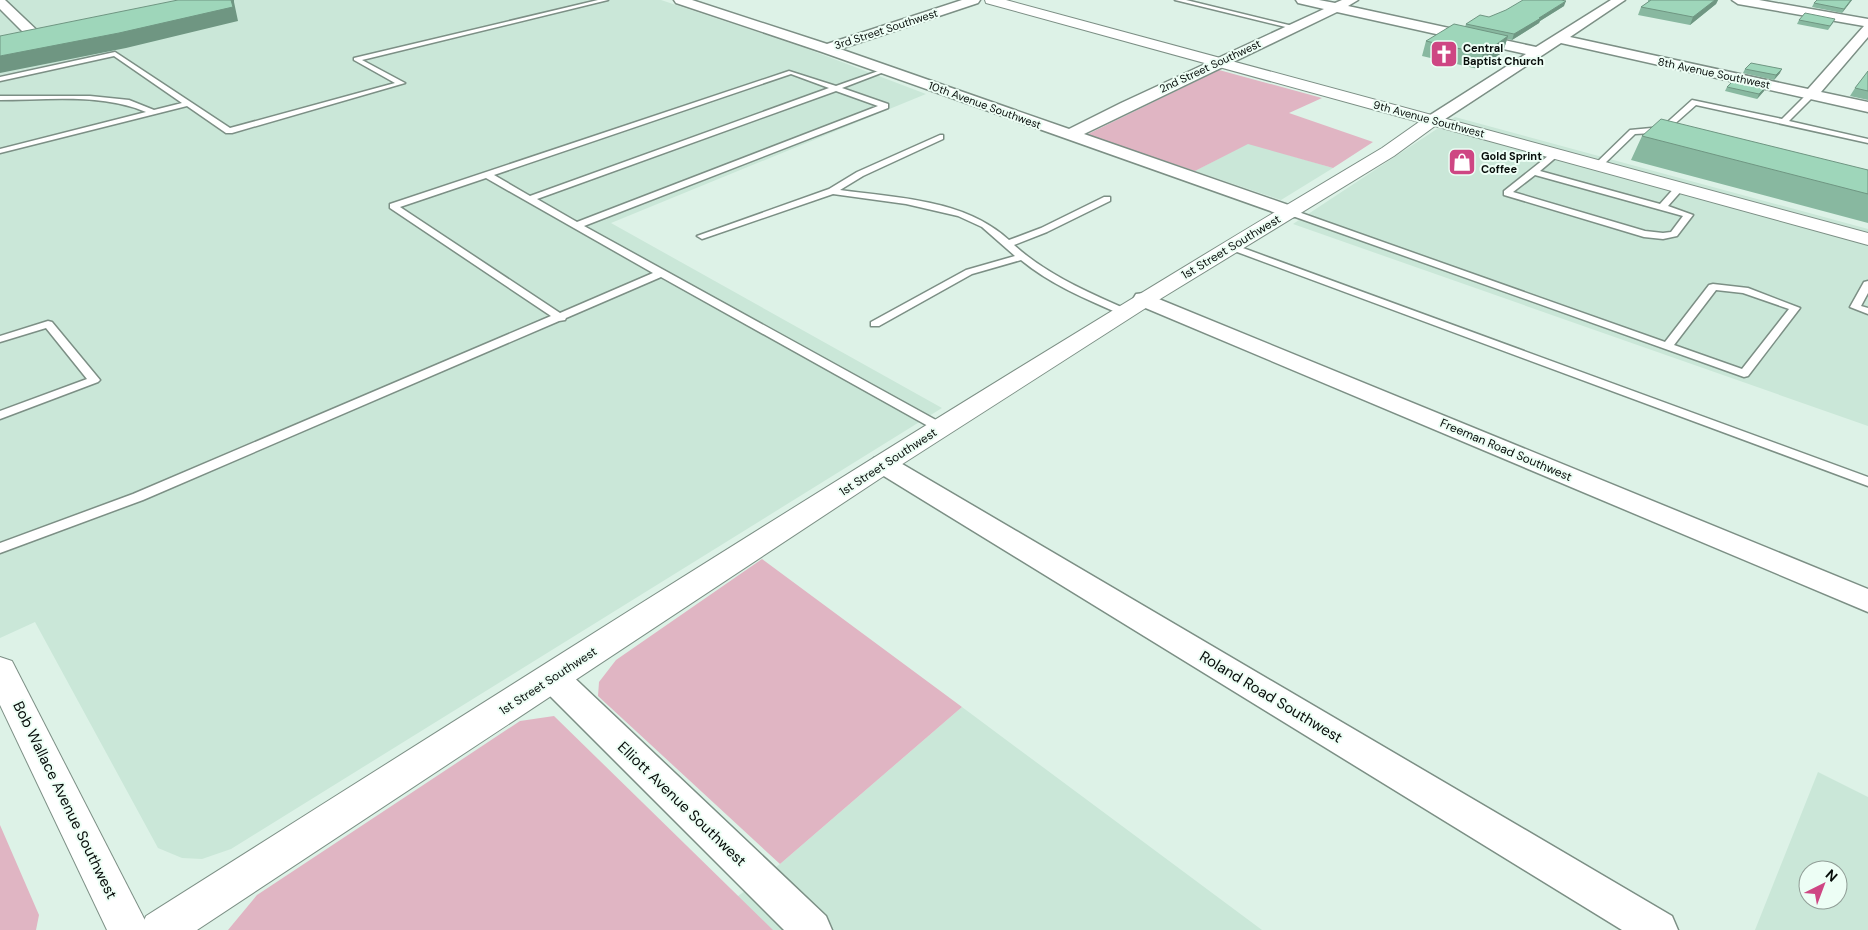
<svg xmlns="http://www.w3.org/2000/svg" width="1868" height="930" viewBox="0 0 1868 930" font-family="'DM Sans',sans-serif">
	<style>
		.built { fill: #cae7d8; fill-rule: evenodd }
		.green { fill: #e0b5c3 }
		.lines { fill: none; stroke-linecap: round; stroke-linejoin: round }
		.service-casing { stroke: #7c8f85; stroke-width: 3 }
		.minor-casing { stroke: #7c8f85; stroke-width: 3 }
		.tertiary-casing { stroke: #7c8f85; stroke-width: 2 }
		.secondary-casing { stroke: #7c8f85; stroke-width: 2 }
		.service { fill: #fff; fill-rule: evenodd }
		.minor { fill: #fff; fill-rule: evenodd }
		.tertiary { fill: #fff; fill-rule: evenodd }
		.secondary { fill: #fff; fill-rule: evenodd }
		.wall { fill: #88b8a0 }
		.shaded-wall { fill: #6f9682 }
		.building { fill: #9ed6ba; stroke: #6f9682 }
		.labels { text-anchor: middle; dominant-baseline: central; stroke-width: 4; stroke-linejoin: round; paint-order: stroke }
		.far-street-label { font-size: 11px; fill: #070d0a; stroke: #edfef5 }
		.far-poi-label { font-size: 11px; font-weight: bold; fill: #070d0a; stroke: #edfef5; text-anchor: start }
		.street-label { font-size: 12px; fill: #070d0a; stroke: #edfef5 }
		.near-street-label { font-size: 15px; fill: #070d0a; stroke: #edfef5 }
	</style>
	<rect width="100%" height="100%" fill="#ddf2e7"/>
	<path class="built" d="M0 0H661L805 48 926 94 611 223 942 408 231 849 202 859 182 858 158 848 35 622 0 638Z
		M1455 117 1868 229V426L1293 224Z
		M1248 143 1333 168 1281 200 1195 171Z
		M962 707 1262 930H757L729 903 780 864Z
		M1818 772 1868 797V930H1755ZM1808 870H1838V900H1808Z"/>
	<path class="green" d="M1219 70 1322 98 1289 113 1373 142 1333 168 1248 144 1195 171 1086 135Z
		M762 559 962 707 780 864 598 696 599 682 616 660Z
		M554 716 773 930H228L257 895 520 721Z
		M0 825 39 915 36 930H0Z"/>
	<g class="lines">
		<g class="service-casing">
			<path id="service" d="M598 0H608L362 60 405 83 232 133H226L187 106 0 153V149L146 112C101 93 47 100 0 100V96H90L129 100 154 110 182 103 114 56 0 81V77L115 52 230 128 395 83 354 60V58Z
				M1175 0H1186L1297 27 1294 29Z
				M884 69 889 70 842 88 888 104V108L584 226 945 425 947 428 945 431H937L661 277 566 318 565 320 559 321 143 500 0 553V543L133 494 551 316 390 208V204L789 71 836 86ZM791 74 829 88 530 196 494 175ZM836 91 878 106 577 222 537 199ZM486 178 653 273 560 313 400 207Z
				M1808 93 1815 95 1789 121 1868 139V143L1696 105 1670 128 1672 130 1671 132 1635 134 1601 167 1594 165 1630 130 1662 127 1692 100 1782 119Z
				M940 135H943V139L863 176 840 190C898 198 964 199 1009 240L1041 228 1104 197H1110V201L1047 232 1014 245C1047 275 1088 292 1128 310V314H1120C1086 299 1050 284 1021 260L972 274 879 326H871V322L966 270 1015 256 982 227 958 216 906 204 833 194 705 238 702 239 697 236 829 189 857 172Z
				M1553 152 1560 154 1540 171 1660 204 1677 185H1683V189L1668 206 1693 215 1677 236 1663 239 1644 237 1504 195V191ZM1535 175 1683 216 1671 232 1663 233 1645 231 1513 192Z
				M1290 209 1665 342 1709 285 1713 284 1748 288 1800 308 1748 376 1744 377 1287 214V210ZM1716 290 1743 293 1789 309 1742 369 1674 345Z
				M1232 244 1868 477V486L1229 249V245Z
				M1868 281V293L1861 306 1868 308V314L1850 307 1864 282Z
				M48 321 52 322 100 380 98 382 0 419V411L87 379 46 328 0 342V336Z"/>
		</g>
		<g class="minor-casing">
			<path id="minor" d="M0 0H5L43 36 45 39 43 42H33L0 9Z
				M674 0H692L827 44 962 0H980L978 3 840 49 1069 129 1121 103 1324 9 1298 3 1296 0H1319L1335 3 1342 0H1358L1348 6 1536 47 1611 0H1625L1570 37 1808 89 1864 26 1738 4 1732 0H1759L1868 19V37L1821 92 1868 102V112L1561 43 1439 123H1427L1425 120 1427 117 1526 54 1337 12 1084 134 1297 208 1299 212 1297 216 1290 218 822 52 676 3Z
				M1144 293 1868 589V612L1136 304 1133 299 1136 294Z
				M883 456 892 458 1672 916 1678 930H1622L874 470 870 464 874 458Z
				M553 665 565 669 826 916 832 930H784L541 687 537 678 541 669Z"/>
		</g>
		<g class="tertiary-casing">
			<path id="tertiary" d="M985 0H1006L1868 233V245L1435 126 1394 156 1152 304 893 470 197 930H140L146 916C556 657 965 396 1382 148L1419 122 986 3Z"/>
		</g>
		<g class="secondary-casing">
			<path id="secondary" d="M0 657 12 661 150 930H107L0 705Z"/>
		</g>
		<use href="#service" class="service"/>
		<use href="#minor" class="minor"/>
		<use href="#tertiary" class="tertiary"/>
		<use href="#secondary" class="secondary"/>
	</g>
	<path class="wall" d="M1648 0H1718L1716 4 1690 25 1638 15 1641 7 1648 2Z
		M1817 0H1852L1842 13 1812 7 1814 3Z
		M1564 6 1540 21 1539 23 1512 40 1507 39 1503 52 1478 69 1422 56 1426 41 1465 27 1466 24 1489 17Z
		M1835 19 1833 23 1828 30 1797 24 1799 20Z
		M1745 69 1780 73 1774 80 1743 73Z
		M1868 71V100L1850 96 1855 88Z
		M1727 87 1764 91 1757 99 1725 91Z
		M1642 136 1868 170V223L1631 160Z"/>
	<path class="shaded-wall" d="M231 0H234V2L238 21 126 48 0 73V56Z
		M1715 0H1718L1716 4 1690 25 1693 17Z
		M1851 0H1852L1842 13 1844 9Z
		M1566 1 1564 6 1540 21 1539 23 1512 40 1514 34Z
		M1508 36 1503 52 1478 69 1483 54Z
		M1782 69 1780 73 1774 80 1776 75Z
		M1767 86 1764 91 1757 99 1759 94Z"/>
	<path class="building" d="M178 0H231L233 7 119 33 0 56V36Z
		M1523 0H1561L1566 1 1539 18H1541L1514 34 1466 24 1480 15 1489 17 1506 10Z
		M1651 0H1715L1693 17 1641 7Z
		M1817 0H1851L1844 9 1814 3Z
		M1805 13 1835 19 1830 26 1799 20Z
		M1454 24 1508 36 1483 54 1426 41Z
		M1751 63 1782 69 1776 75 1745 69Z
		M1868 71V91L1855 88Z
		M1735 79 1767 86 1759 94 1727 87Z
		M1661 119 1868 170V194L1642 136Z"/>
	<defs>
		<g id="church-square" transform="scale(1.4375)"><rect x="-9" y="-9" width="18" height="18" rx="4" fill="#ce4683" stroke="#edfef5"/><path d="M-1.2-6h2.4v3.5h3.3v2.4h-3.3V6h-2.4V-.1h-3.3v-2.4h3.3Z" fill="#fff"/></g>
		<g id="shop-square" transform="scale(1.4375)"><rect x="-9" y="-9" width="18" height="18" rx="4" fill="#ce4683" stroke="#edfef5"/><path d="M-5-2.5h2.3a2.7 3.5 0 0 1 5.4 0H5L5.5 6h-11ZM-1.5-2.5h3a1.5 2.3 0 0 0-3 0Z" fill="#fff"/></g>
	</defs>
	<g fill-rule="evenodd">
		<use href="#church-square" x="1444" y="54"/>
		<use href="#shop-square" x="1462" y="162"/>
	</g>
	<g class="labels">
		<g class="far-street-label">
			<text transform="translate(886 29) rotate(-18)">3rd Street Southwest</text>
			<text transform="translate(1210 66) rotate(-25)">2nd Street Southwest</text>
			<text transform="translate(1714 73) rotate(12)">8th Avenue Southwest</text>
			<text transform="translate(985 105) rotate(20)">10th Avenue Southwest</text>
			<text transform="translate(1429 119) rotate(15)">9th Avenue Southwest</text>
		</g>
		<g class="far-poi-label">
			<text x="1463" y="48">Central<tspan x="1463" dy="13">Baptist Church</tspan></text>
			<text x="1481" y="156">Gold Sprint<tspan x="1481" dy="13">Coffee</tspan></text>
		</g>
		<g class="street-label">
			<text transform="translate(1231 247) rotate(-31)">1st Street Southwest</text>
			<text transform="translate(1506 450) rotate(23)">Freeman Road Southwest</text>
			<text transform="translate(888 462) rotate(-33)">1st Street Southwest</text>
			<text transform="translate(548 681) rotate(-33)">1st Street Southwest</text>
		</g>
		<g class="near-street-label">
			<text transform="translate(1271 697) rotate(31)">Roland Road Southwest</text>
			<text transform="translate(65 800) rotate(64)">Bob Wallace Avenue Southwest</text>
			<text transform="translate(682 804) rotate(44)">Elliott Avenue Southwest</text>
		</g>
	</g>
	<g transform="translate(1823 885) rotate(42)"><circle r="24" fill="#edfef5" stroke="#919e97"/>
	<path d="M0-4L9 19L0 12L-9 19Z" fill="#ce4683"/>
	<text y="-8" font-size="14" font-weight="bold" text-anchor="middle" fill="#070d0a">N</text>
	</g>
</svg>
